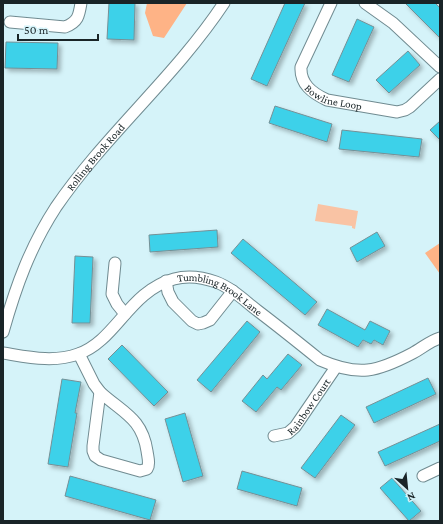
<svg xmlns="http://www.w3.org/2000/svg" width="443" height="524" viewBox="0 0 443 524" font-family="'Crimson Pro',serif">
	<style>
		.green { fill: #feb386 }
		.water { fill: #f9c3a4 }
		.building { fill: #3dd1e9; stroke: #759096; filter: url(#shadow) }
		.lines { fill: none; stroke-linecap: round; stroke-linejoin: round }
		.minor-casing { stroke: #708b91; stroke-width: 13 }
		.minor { stroke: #fff; stroke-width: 11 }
		.labels { text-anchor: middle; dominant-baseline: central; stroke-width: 3; stroke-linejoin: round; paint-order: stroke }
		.street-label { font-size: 11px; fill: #192427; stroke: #d5f3f9 }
	</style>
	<defs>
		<filter id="shadow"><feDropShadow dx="3" dy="3" stdDeviation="2" flood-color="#0004"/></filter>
	</defs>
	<rect width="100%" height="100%" fill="#d5f3f9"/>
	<path class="green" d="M147 3H187L164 38 153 36 145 13Z
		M440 243V274L425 253Z"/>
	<path class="water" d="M318 204 358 211 355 229 352 228V226L315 221Z"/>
	<path class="building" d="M109 3H135L134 40 107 39Z
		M285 3H305L267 86 251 79Z
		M405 3H435L440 8V38Z
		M357 19 374 27 349 82 332 75Z
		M6 42 58 43 57 69 5 68Z
		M408 51 420 65 389 93 376 80Z
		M275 106 332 124 327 142 269 123Z
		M440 121V140L430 130Z
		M342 130 422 139 419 157 339 149Z
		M217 230 218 247 150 252 149 235Z
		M377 232 385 246 357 262 350 248Z
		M243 239 317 302 305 315 231 253Z
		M75 256 93 257 90 323H72Z
		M327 309 365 330 370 321 390 331 383 345 374 340 371 344 363 340 358 347 318 325Z
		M247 321 260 332 211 392 197 380Z
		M122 345 168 392 154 406 108 359Z
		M288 354 302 365 281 390 277 387 256 412 242 401 263 375 267 379Z
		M428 378 436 394 374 423 366 407Z
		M62 379 81 382 75 413H77L68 467 48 464Z
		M185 413 203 476 183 482 165 419Z
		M341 415 355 425 315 478 301 468Z
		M440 424V441L385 466 378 452Z
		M242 471 302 488 297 506 237 489Z
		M70 476 156 500 150 520 65 496Z
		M392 478 421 511 409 521 380 488Z"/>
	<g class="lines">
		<g class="minor-casing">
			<g id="minor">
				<path id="s1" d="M331 3 301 67C300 84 312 93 327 100L397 112 405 110 410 107 440 79"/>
				<path d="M365 3 393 23 440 67"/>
				<path d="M10 22 65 27C78 22 79 16 81 3"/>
				<path d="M115 263 112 294 117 304 125 314"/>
				<path d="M166 281 168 292 173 302 192 321 198 324 203 323 210 320 233 291"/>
				<path id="s2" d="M3 332C16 286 30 247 56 207 106 134 175 77 224 3"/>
				<path id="s3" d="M3 353C28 357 53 363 78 354 116 341 129 291 174 279 188 275 202 277 216 282 232 288 245 301 258 311 279 327 299 343 320 360 359 377 377 372 413 353 422 348 430 341 440 338"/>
				<path d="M79 354 94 384 100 392"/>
				<path d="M100 392C123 413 142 418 147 451 148 458 150 464 147 469L140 471 101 460 95 456 93 451V446Z"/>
				<path id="s4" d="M274 436 288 433 295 427 336 367"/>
				<path d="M423 476 440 468"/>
			</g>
		</g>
		<use href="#minor" class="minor"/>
	</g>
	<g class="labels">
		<g class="street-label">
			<text stroke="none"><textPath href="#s1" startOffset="121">Bowline Loop</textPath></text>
			<text stroke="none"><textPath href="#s2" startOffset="200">Rolling Brook Road</textPath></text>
			<text stroke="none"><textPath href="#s3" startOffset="250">Tumbling Brook Lane</textPath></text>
			<text stroke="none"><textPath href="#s4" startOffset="48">Rainbow Court</textPath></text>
		</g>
	</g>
	<rect width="443" height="524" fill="none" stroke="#192427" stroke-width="8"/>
	<g transform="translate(407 488) rotate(153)" stroke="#d5f3f9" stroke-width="3" paint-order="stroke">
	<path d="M0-3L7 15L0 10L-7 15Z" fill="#192427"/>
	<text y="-6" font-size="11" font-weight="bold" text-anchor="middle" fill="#192427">N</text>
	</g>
	<path d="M18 34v6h80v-6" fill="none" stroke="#192427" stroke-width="2"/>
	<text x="24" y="34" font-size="12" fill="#192427" stroke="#d5f3f9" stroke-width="3" paint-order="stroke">50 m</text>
</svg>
